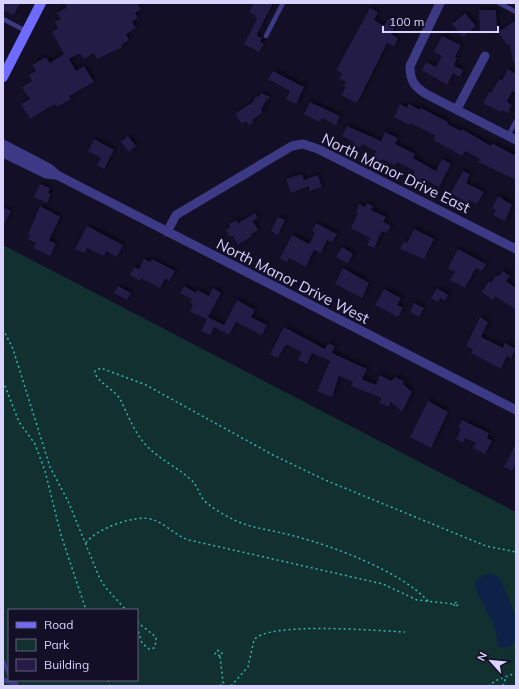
<svg xmlns="http://www.w3.org/2000/svg" width="519" height="689" viewBox="0 0 519 689" font-family="Mulish,sans-serif">
	<style>
		.green { fill: #12302f; fill-rule: evenodd }
		.water { fill: #0c2248 }
		.building { fill: #241b47; filter: url(#shadow) }
		.lines { fill: none; stroke-linecap: round; stroke-linejoin: round }
		.path { stroke: #2fb8b0; stroke-width: 1.5; stroke-dasharray: 2 3; stroke-linecap: butt }
		.lane { stroke: #3d3a85; stroke-width: 4.5 }
		.street { stroke: #3d3a85; stroke-width: 9 }
		.secondary { stroke: #6f6bff; stroke-width: 10 }
		.labels { text-anchor: middle; dominant-baseline: central; stroke-width: 3; stroke-linejoin: round; paint-order: stroke }
		.street-label { font-size: 15px; fill: #d9d4ff; stroke: #130f26 }
	</style>
	<defs>
		<filter id="shadow"><feDropShadow dx="2" dy="-2" stdDeviation="2" flood-color="#0009"/></filter>
	</defs>
	<rect width="100%" height="100%" fill="#130f26"/>
	<path class="green" d="M3 245 516 512V686H3ZM9 610H137V680H9Z"/>
	<path class="water" d="M486 574H493L500 578 516 618V638L511 646 504 649 498 646 495 628 475 588 476 580Z"/>
	<path class="building" d="M3 3H20L14 15 3 10Z
		M64 3H137L141 9 135 13 138 18 132 22 136 28 126 34 129 40 121 45 122 47 97 59 94 53 84 59 80 53 69 59 76 71 84 66 94 82 69 96 71 99 57 107 55 104 30 119 21 104 30 99 22 87 32 81 29 75 36 71 32 65 46 57 50 63 64 54 52 32 58 28 55 22 61 19 57 13 67 7Z
		M254 3H273L258 32 257 36 262 38 260 42 264 44 259 52 244 44 257 19 255 18 256 16 249 12Z
		M370 8 378 12 374 20 384 26 389 18 397 22 391 34 398 38 394 46 387 43 357 103 341 95 346 87 343 86 346 82 339 79 342 74 336 70Z
		M479 10H496L497 33H480Z
		M465 13 476 26 463 37 452 24Z
		M516 20V62L514 63 509 44 507 45 498 32Z
		M442 36 461 45 455 57 457 58 454 66 463 70 460 77 453 73 447 85 422 70 426 62 436 67 442 56 434 52Z
		M508 69 516 74V93L512 91 507 102 512 105 508 113 502 110 501 112 483 103 489 92 491 93 499 79 502 80Z
		M273 71 304 87 296 104 286 99 290 91 268 79Z
		M261 93 270 97 264 104 261 111 262 113 252 120 254 122 249 126 246 121 242 124 235 114 253 102 256 96 259 97Z
		M310 102 340 116 336 125 322 118 320 122 304 114Z
		M400 104 407 108 409 104 420 110 421 108 448 122 447 124 461 131 462 129 491 146 492 143 516 156V180L478 162 480 159 465 151 462 156 434 140 435 135 410 123 409 125 394 117Z
		M347 126 381 141 385 132 398 138 395 144 415 154 413 158 436 171 442 159 451 164 439 187 422 178 421 181 412 176 415 171 397 162 395 165 381 159 380 161 373 157 376 151 362 144 360 148 353 145 354 142 342 136Z
		M128 136 136 146 129 152 121 142Z
		M94 139 114 150 104 169 97 165 101 158 88 151Z
		M463 171 470 174 466 183 484 192 477 204 469 200 467 203 451 193Z
		M302 174 304 180 318 175 322 187 310 191 309 186 291 193 286 179Z
		M40 184 50 188 48 193 51 194 47 203 34 197Z
		M498 196 512 205 505 221 493 215 496 210 492 208Z
		M367 203 373 206 371 210 386 217 383 222 391 226 387 233 382 231 374 248 367 245 370 238 351 228 358 213 356 212 359 204 365 207Z
		M40 206 60 217 49 240 56 244 50 256 34 248 36 243 28 239 30 235 28 234Z
		M3 207 11 211 3 226Z
		M255 213 258 218 253 221 258 230 251 234 252 236 238 245 233 236 230 237 226 230 231 227 229 224 236 220 238 223Z
		M278 217 285 220 278 235 271 231Z
		M316 223 337 234 332 242 327 240 321 253 314 250 306 267 289 258 287 262 280 258 292 235 309 244 315 233 312 231Z
		M87 226 123 245 117 257 106 251 104 256 87 248 85 253 75 249Z
		M414 229 434 239 424 259 400 249 404 241 407 243Z
		M342 247 353 254 348 263 336 257Z
		M458 249 486 264 482 271 476 268 465 288 450 280 455 272 448 268Z
		M144 259 150 262 152 259 175 271 169 281 165 278 160 288 141 278 140 281 130 275 134 267 139 269Z
		M343 268 369 283 362 298 335 284Z
		M503 271 510 276 506 281 516 288V310L495 296 493 300 482 292 489 281 491 283 496 275 498 277Z
		M118 286 131 293 127 300 114 293Z
		M184 286 196 293 197 290 209 296 213 288 221 293 208 317 224 325 237 300 255 310 251 317 267 325 262 335 236 322 229 335 214 327 210 335 201 331 207 319 190 312 193 304 190 303 192 299 180 293Z
		M437 288 448 295 445 301 440 298 438 302 431 298Z
		M384 289 401 298 397 305 403 308 398 317 375 305Z
		M414 303 424 308 419 317 410 312Z
		M480 317 488 322 481 337 503 348 505 343 516 349 511 358 507 356 501 369 471 353 473 350 466 346Z
		M284 327 325 349 328 343 335 346 332 353 367 369 362 379 376 385 380 375 391 381 395 377 404 381 403 384 412 392 402 412 391 402 389 407 379 402 382 398 351 386 353 382 339 376 332 397 317 391 330 361 312 353 307 364 298 360 302 352 286 344 278 358 270 354Z
		M428 401 448 412 431 448 410 437Z
		M462 420 489 433 487 438 492 441 485 454 473 448 476 443 465 438 463 443 456 439 461 429 458 428Z
		M516 443V463L512 471 504 467Z"/>
	<g class="lines">
		<path class="path" d="M3 329 13 349 50 467 68 501 100 579 106 588 126 610
			M3 381 19 422 35 444 45 471 61 535 86 610
			M86 543C95 529 138 513 154 520 167 525 176 536 189 540L383 584 417 600 453 604 457 602 458 604 456 607 453 604
			M428 601C400 571 333 546 294 536 276 531 258 529 241 523 231 519 209 507 203 499 198 492 197 484 190 479 178 468 163 461 151 450 136 437 129 417 120 399 115 390 94 380 95 371L101 368 146 385 273 455 325 480 486 546 516 552
			M137 622 156 637V642L154 648 149 649 142 643 137 627
			M220 656 215 654 217 650 222 653 220 656 223 682 227 686
			M108 680 110 686
			M220 686 223 682
			M231 686 248 667 254 640C267 621 381 631 405 632
			M488 686 497 680 516 673
			M503 686 506 677"/>
		<path class="lane" d="M499 3 516 12
			M3 19 26 31
			M266 36 283 3
			M508 136 516 121
			M3 662 9 673
			M3 680 16 684"/>
		<path class="street" d="M440 3 410 66C410 81 414 86 426 94L516 140
			M457 109 485 56
			M3 144 49 168 57 175 516 410
			M3 153 46 174 57 175
			M167 232 176 215 292 146 303 144 318 149 516 249"/>
		<path class="secondary" d="M3 77 41 3"/>
	</g>
	<g class="labels">
		<g class="street-label">
			<text transform="translate(396 173) rotate(26)">North Manor Drive East</text>
			<text transform="translate(293 281) rotate(27)">North Manor Drive West</text>
		</g>
	</g>
	<rect width="519" height="689" fill="none" stroke="#d9d4ff" stroke-width="8"/>
	<rect x="8" y="609" width="130" height="72" fill="#130f26" stroke="#625e7d"/>
	<rect x="16" y="622" width="20" height="6" fill="#6f6bff" stroke="#625e7d"/>
	<text x="44" y="629" font-size="12" fill="#d9d4ff">Road</text>
	<rect x="16" y="639" width="20" height="12" fill="#12302f" stroke="#625e7d"/>
	<text x="44" y="649" font-size="12" fill="#d9d4ff">Park</text>
	<rect x="16" y="659" width="20" height="12" fill="#241b47" stroke="#625e7d"/>
	<text x="44" y="669" font-size="12" fill="#d9d4ff">Building</text>
	<g transform="translate(491 661) rotate(297)" stroke="#130f26" stroke-width="3" paint-order="stroke">
	<path d="M0-3L7 15L0 10L-7 15Z" fill="#d9d4ff"/>
	<text y="-6" font-size="11" font-weight="bold" text-anchor="middle" fill="#d9d4ff">N</text>
	</g>
	<path d="M383 26v6h115v-6" fill="none" stroke="#d9d4ff" stroke-width="2"/>
	<text x="389" y="26" font-size="12" fill="#d9d4ff" stroke="#130f26" stroke-width="3" paint-order="stroke">100 m</text>
</svg>
